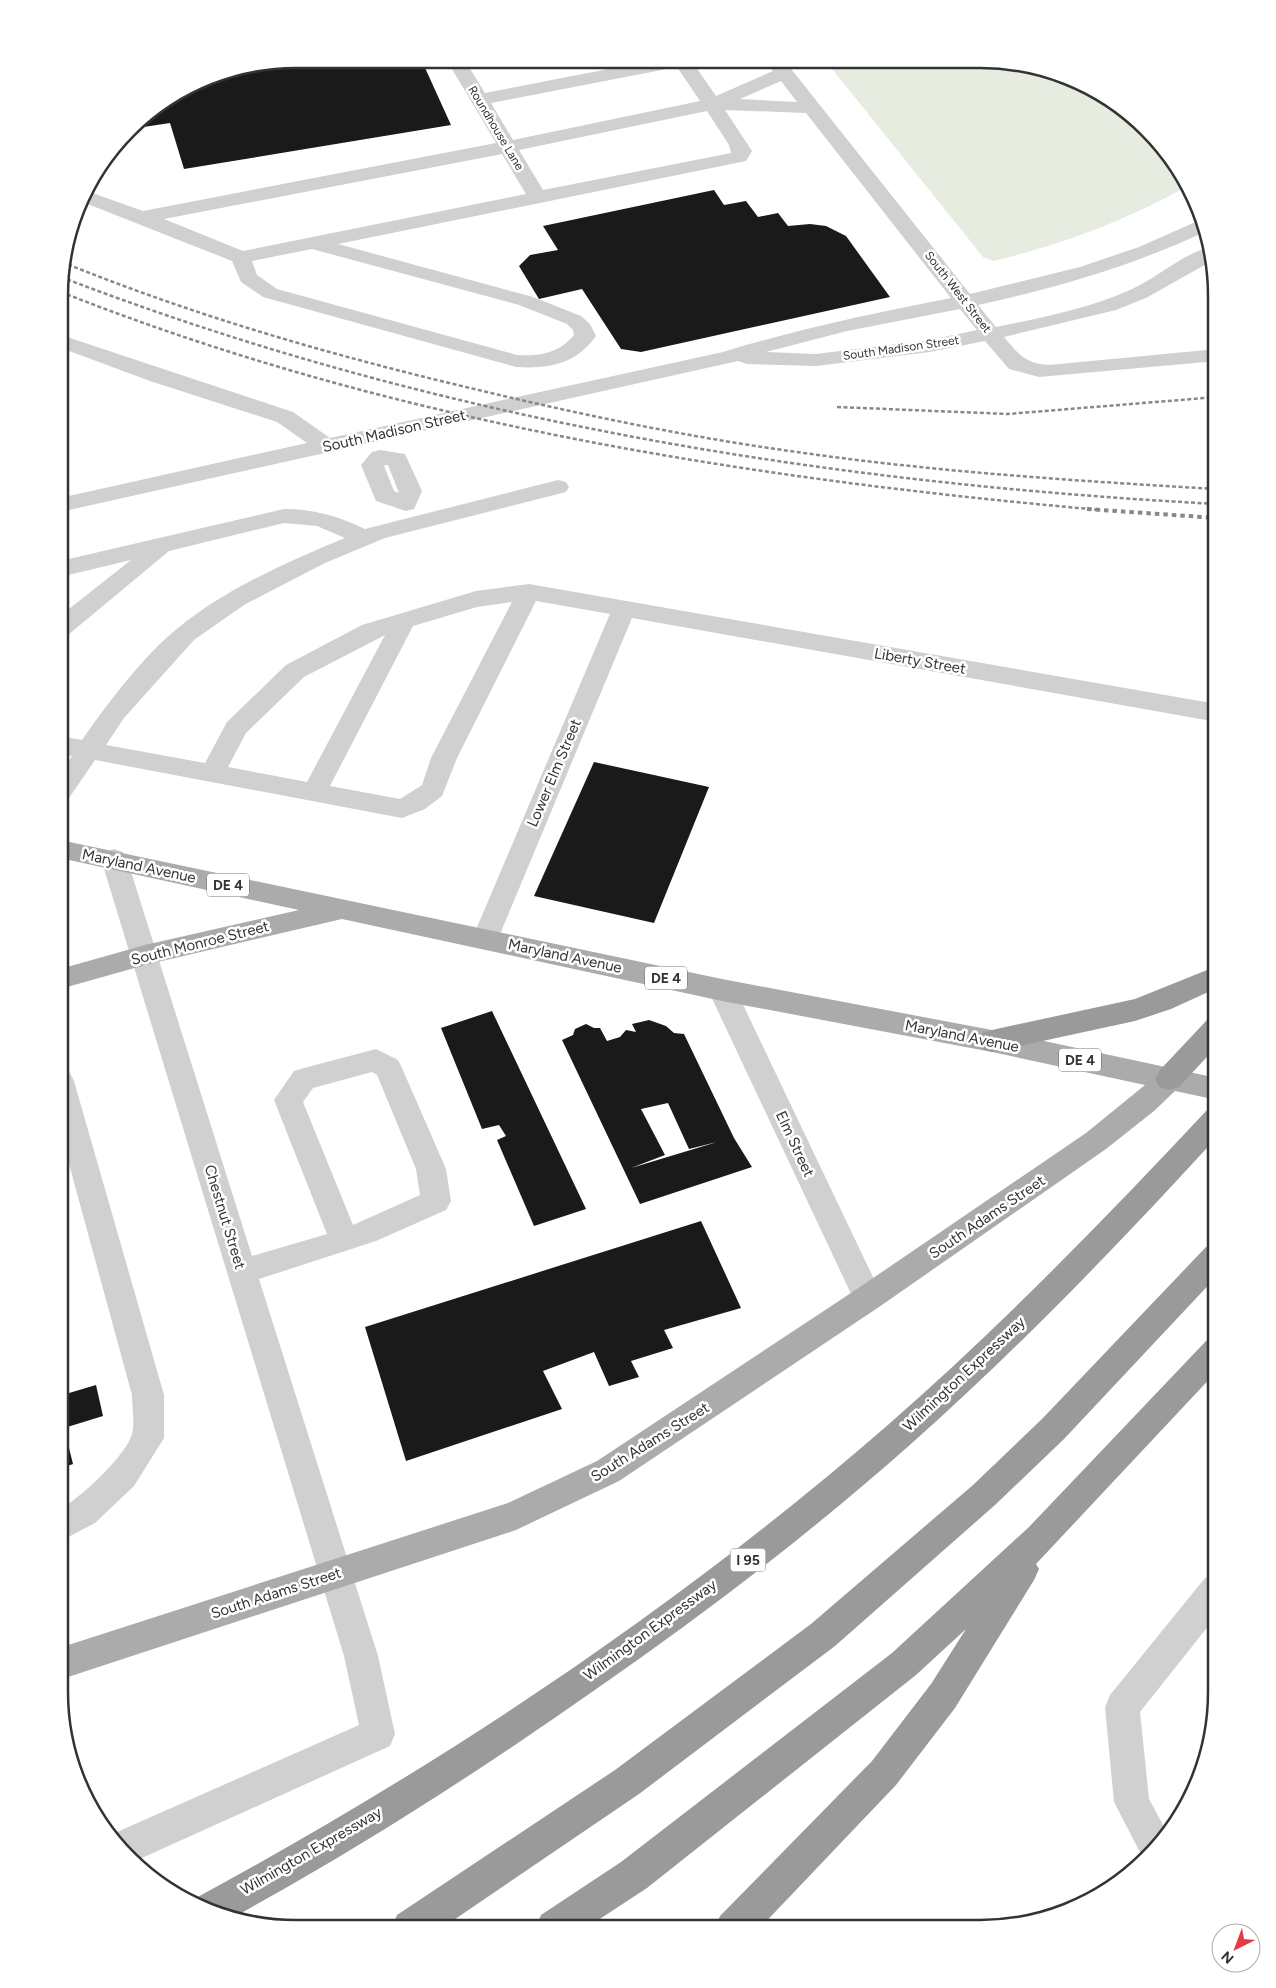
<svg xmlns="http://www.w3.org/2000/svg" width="1276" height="1988" viewBox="0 0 1276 1988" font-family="Figtree,sans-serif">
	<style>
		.green { fill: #e6ecdf }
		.building { fill: #1a1a1a; fill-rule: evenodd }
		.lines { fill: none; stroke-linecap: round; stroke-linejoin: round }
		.minor { fill: #d0d0d0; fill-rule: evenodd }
		.major { fill: #ababab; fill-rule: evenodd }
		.highway { fill: #9a9a9a; fill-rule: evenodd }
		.rail-far1 { stroke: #888; stroke-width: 2.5; stroke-dasharray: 4 2.5; stroke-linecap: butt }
		.rail { stroke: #888; stroke-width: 4; stroke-dasharray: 4.5 4; stroke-linecap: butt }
		.labels { text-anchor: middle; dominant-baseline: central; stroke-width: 5; stroke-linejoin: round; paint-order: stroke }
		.far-street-label { font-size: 12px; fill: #333; stroke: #fff }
		.shield { fill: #fff; stroke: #707070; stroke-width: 1 }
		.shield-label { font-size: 14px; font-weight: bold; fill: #333 }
		.street-label { font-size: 15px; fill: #333; stroke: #fff }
		.rim { fill: none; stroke: #333; stroke-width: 2.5 }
	</style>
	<rect width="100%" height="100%" fill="#fff"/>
	<path class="green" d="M825 60 1012 61 1071 77 1124 108 1168 151 1188 186C1124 221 1064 244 993 261L983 257Z"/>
	<path class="building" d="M296 59H421L451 125 184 169 170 123 130 129 139 118 205 77Z
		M714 190 724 205 746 201 758 217 778 213 788 226 810 224 826 226 846 236 890 297 641 352 621 349 582 289 539 299 519 266 530 255 558 250 543 226Z
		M594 762 709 787 654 923 534 896Z
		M492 1011 586 1209 534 1226 497 1140 506 1136 499 1125 482 1129 441 1028Z
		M649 1020 666 1026 674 1033 684 1034 734 1138 752 1167 640 1204 562 1040 573 1035 575 1029 586 1024 594 1028H600L607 1041 620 1037 626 1030 636 1032 632 1024ZM668 1103 689 1149 717 1142 631 1168 665 1155 641 1109Z
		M701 1221 741 1308 664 1330 673 1348 631 1361 639 1377 609 1386 594 1352 543 1371 562 1409 406 1461 365 1327Z
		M96 1385 103 1416 64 1428 73 1464 59 1469V1396Z"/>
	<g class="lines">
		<path class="minor" d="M446 59H464L485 93 655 60H691L716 96 773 71 765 60H784L970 294 1080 267 1139 247 1202 219 1205 232C1128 267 1060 287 978 305L996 327C1041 318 1087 309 1130 290 1156 279 1180 255 1208 248L1210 262 1146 298 1116 310 1004 337C1018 354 1026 364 1049 365L1217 349V361L1039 377 1009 369 985 341 930 352 816 366 747 364 738 361 60 512V498L307 443 277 422 150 381 61 348V335L293 412 330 438 723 352C798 329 874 313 951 298L806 113 725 110 752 151 746 161 338 244 533 297 581 316 590 324 596 336C576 364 549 369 516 367L263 297 241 282 232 261 80 201 84 190 143 211 496 143ZM677 67 700 101 513 140 491 103ZM781 81 797 102 740 99ZM707 111 729 145 731 153 543 190 519 150ZM502 154 526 194 243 251 164 219ZM312 249 519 305 567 324 573 330 574 335C558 354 540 356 517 355L277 289 257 275 252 261ZM960 309 977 330 930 340 816 354 766 352 847 331Z
			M380 450 405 454 422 491 414 509 406 511 376 501 361 465 372 452ZM385 465H388L399 493 394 491 384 466Z
			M558 480 566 482 569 487 566 492 385 538 325 563 244 605 194 640 124 718 106 745 205 763 227 722 286 665 362 625 476 591 529 584 1217 704V722L632 618 498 939 495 946 485 949 475 946 472 939 610 614 536 601 457 758 442 796 425 809 402 818 95 760 69 798 60 801V773L72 756 60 754V736L82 740C108 703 143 656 178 628 227 588 287 562 345 538L317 526 284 523 169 551 68 635 60 637V616L131 560 60 577V561L284 509C313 509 339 516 365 529ZM512 602 431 758 422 785 400 799 330 786 413 626 477 607ZM385 635 307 782 228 767 246 733 304 677Z
			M114 849 123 852 127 859 252 1256 327 1234 274 1100 294 1071 304 1068 376 1049 398 1060 402 1068 446 1169 451 1201 446 1210 376 1241 259 1279 378 1656 395 1734 390 1746 133 1862 108 1836 359 1725 344 1656 101 859 105 852ZM372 1072 377 1075 416 1169 420 1195 353 1225 303 1102 313 1088Z
			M722 979 732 983 736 990 883 1298 879 1307 868 1311 857 1307 853 1298 708 990 712 983Z
			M60 1070 70 1073 74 1081 164 1395V1438L134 1486 95 1523 59 1542V1510C79 1499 126 1456 132 1434 135 1423 132 1407 132 1395L60 1131Z
			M1217 1574V1615L1140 1712 1149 1799 1168 1834 1144 1860 1114 1802 1105 1707 1110 1695 1205 1578Z"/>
		<path class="major" d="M60 840 722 979 992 1030 1217 1078V1100L1175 1091 1154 1111 1106 1149 879 1307 619 1481 516 1530 59 1680V1648L508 1503 597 1461 857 1289 1086 1133 1145 1085 992 1052 722 1001 342 919 145 965 60 989V969L145 945 299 910 60 858Z"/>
		<path class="highway" d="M1217 966V988L1171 1009 1135 1021 992 1052 982 1049 978 1041 982 1033 992 1030 1135 999Z
			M1217 1017V1046L1179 1087 1169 1090 1159 1087 1155 1079 1159 1071 1207 1020Z
			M1217 1107V1137C1120 1243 1020 1347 912 1443 814 1530 710 1610 602 1685 483 1769 360 1848 232 1918L205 1911 192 1904 194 1899C440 1766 678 1608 889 1424 1001 1326 1105 1219 1207 1110Z
			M1217 1243V1276L1064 1439 995 1505 835 1646 639 1794 442 1928H392L397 1915 615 1770 811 1624 973 1485 1042 1419 1206 1247Z
			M1217 1337V1371L1036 1564 1039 1569 1034 1580 955 1708 896 1785 759 1929H715L720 1916 872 1761 931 1684 966 1629 916 1675 647 1888 586 1928H536L541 1915 621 1862 892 1653 1029 1527 1206 1341Z"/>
		<path class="rail-far1" d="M62 262C195 316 331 355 470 388 578 414 687 437 797 452 936 472 1077 481 1217 489
			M61 277C433 420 821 483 1217 504
			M61 292C392 423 748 479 1101 510
			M837 407 1008 414 1217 397"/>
		<path class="rail" d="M1087 509 1217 518"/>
	</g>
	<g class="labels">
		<g class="far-street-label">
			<text transform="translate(496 128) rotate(59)">Roundhouse Lane</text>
			<text transform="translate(958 292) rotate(52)">South West Street</text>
			<text transform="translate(901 348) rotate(-8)">South Madison Street</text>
		</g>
		<g class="shield">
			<rect x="207" y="873.5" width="42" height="23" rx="4"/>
			<rect x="645" y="966.5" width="42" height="23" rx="4"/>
			<rect x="1059" y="1048.5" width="42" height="23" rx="4"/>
			<rect x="730.5" y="1548.5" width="35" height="23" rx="4"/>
		</g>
		<g class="shield-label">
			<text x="228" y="885">DE 4</text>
			<text x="666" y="978">DE 4</text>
			<text x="1080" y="1060">DE 4</text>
			<text x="748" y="1560">I 95</text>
		</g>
		<g class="street-label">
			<text transform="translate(394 431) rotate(-13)">South Madison Street</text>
			<text transform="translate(920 661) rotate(10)">Liberty Street</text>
			<text transform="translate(554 773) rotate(-67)">Lower Elm Street</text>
			<text transform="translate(139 866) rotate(12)">Maryland Avenue</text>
			<text transform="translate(200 943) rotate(-14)">South Monroe Street</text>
			<text transform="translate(565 956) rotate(12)">Maryland Avenue</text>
			<text transform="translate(962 1036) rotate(11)">Maryland Avenue</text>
			<text transform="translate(795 1144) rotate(65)">Elm Street</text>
			<text transform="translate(225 1217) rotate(73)">Chestnut Street</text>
			<text transform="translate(987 1217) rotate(-34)">South Adams Street</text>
			<text transform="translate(964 1374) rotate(-43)">Wilmington Expressway</text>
			<text transform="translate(650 1442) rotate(-32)">South Adams Street</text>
			<text transform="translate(276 1593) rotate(-18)">South Adams Street</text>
			<text transform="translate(650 1630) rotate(-36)">Wilmington Expressway</text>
			<text transform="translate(311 1851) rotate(-30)">Wilmington Expressway</text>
		</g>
	</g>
	<path d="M0 0H1276V1988H0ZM296 68H980A228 228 0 0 1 1208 296V1692A228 228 0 0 1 980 1920H296A228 228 0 0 1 68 1692V296A228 228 0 0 1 296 68Z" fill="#fff" fill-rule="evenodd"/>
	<path class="rim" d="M296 68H980A228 228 0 0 1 1208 296V1692A228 228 0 0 1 980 1920H296A228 228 0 0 1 68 1692V296A228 228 0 0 1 296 68Z"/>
	<g transform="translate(1236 1948) rotate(222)"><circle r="24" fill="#ffffff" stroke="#adadad"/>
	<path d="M0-4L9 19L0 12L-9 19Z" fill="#e63946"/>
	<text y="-8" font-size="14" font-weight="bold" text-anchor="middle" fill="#333333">N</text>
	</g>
</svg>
